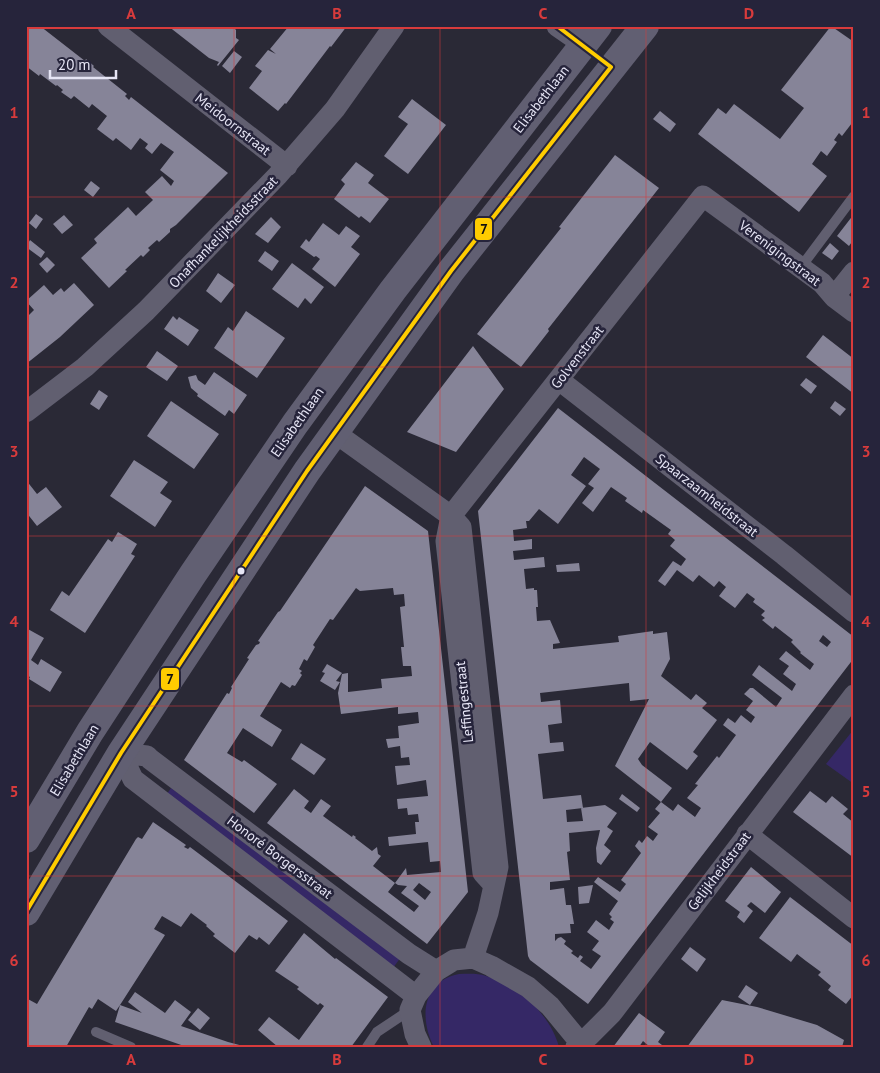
<svg xmlns="http://www.w3.org/2000/svg" width="880" height="1073" viewBox="0 0 880 1073" font-family="'PT Sans',sans-serif">
	<style>
		.green { fill: #352866 }
		.building { fill: #868498; fill-rule: evenodd }
		.lines { fill: none; stroke-linecap: round; stroke-linejoin: round }
		.lane { stroke: #615f70; stroke-width: 10 }
		.street { stroke: #615f70; stroke-width: 21 }
		.primary { stroke: #615f72; stroke-width: 28 }
		.bus-1-casing { stroke: #26243b; stroke-width: 8 }
		.bus-1 { stroke: #fc0; stroke-width: 4 }
		.grid { fill: none; stroke: #d83b3c; stroke-width: 1; stroke-opacity: 0.55 }
		.bus-dot { fill: #e6e5f5; stroke: #26243b; stroke-width: 2 }
		.labels { text-anchor: middle; dominant-baseline: central; stroke-width: 5; stroke-linejoin: round; paint-order: stroke }
		.street-label { font-size: 14px; fill: #e6e5f5; stroke: #26243b }
		.line-badge { stroke: #26243b; stroke-width: 2 }
		.pale-badge-label { font-size: 14px; text-anchor: middle; font-weight: bold; fill: #111 }
		.neatline { fill: none; stroke: #d83b3c; stroke-width: 2 }
		.grid-label { font-size: 16px; text-anchor: middle; font-weight: bold; fill: #d83b3c }
	</style>
	<rect width="100%" height="100%" fill="#2a2936"/>
	<path class="green" d="M854 729V784L826 764Z
		M171 788 401 957 393 968 167 794Z
		M459 974C468 974 477 973 486 976 518 983 551 1016 559 1047H434C419 1018 422 981 459 974Z"/>
	<path class="building" d="M26 26H40L85 61 86 59 94 66 93 67 127 94 125 96 129 100 131 97 228 173 176 225 170 229V232L159 242 157 240 148 248 150 250 143 257 141 255 125 270 127 271 109 288 81 258 97 243 94 239 128 207 136 216 153 200 145 192 162 176 171 186 174 181 160 170 174 152 161 143 152 154 145 148 148 144 140 138 131 150 116 138 113 141 97 129 107 116 92 104 89 108 74 96 71 99 61 92 63 90 57 85 56 86 40 74 39 76 26 66Z
		M168 26H232L236 30V38L239 40 218 66 217 65 219 62 209 58Z
		M289 26H347L331 47 330 46 324 54 286 104 285 103 278 111 249 88 262 71 255 66 268 50 276 54 270 49Z
		M831 26 854 42V118L851 122 852 123 842 136 839 133 834 140 837 142 827 156 821 151 812 164 827 176 799 212 698 134 718 108 726 114 734 104 780 139 804 108 781 90Z
		M234 51 242 57 230 73 222 66Z
		M412 99 446 125 408 174 384 156 408 124 398 117Z
		M660 111 676 124 670 132 653 119Z
		M615 155 659 188 548 329 549 331 521 367 477 334 561 228 559 227Z
		M356 162 374 175 368 183 389 199 370 223 361 216 359 218 334 199 345 184 341 180Z
		M91 181 100 188 93 197 84 190Z
		M36 214 43 219 36 229 29 223Z
		M854 214V239L849 246 837 236Z
		M64 215 73 225 62 234 53 224Z
		M271 217 281 227 268 243 255 234Z
		M323 223 339 235 346 226 360 236 351 247 360 254 335 287 312 269 320 259 316 256 314 257 300 247 306 239 309 242Z
		M30 240 45 252 41 258 26 247Z
		M830 243 839 251 832 260 822 253Z
		M265 251 279 261 272 271 258 261Z
		M47 257 55 265 47 273 39 264Z
		M292 263 324 287 311 304 305 298 298 308 272 289Z
		M218 273 235 285 221 303 206 291Z
		M74 283 94 305 60 337 26 364V318L34 310 26 301 44 285 53 295 61 288 64 292Z
		M246 311 285 338 257 378 214 348 228 327 233 331Z
		M173 316 177 320 179 317 199 330 188 346 164 329Z
		M823 335 854 359V394L806 357Z
		M473 346 504 389 456 452 407 432Z
		M157 351 178 366 167 381 146 367Z
		M214 372 247 395 234 414 229 410 225 416 197 396 198 394 191 388 188 377 196 375 198 380 205 385Z
		M806 378 817 386 811 394 800 385Z
		M99 390 108 396 99 410 90 404Z
		M171 401 219 434 194 469 147 436Z
		M835 401 846 409 840 416 830 408Z
		M558 408 854 637V658L588 1004 530 960 528 956 478 511ZM584 457 600 469 588 484 594 488 582 503 593 512 611 487 627 498 625 501 642 513 643 510 671 530 668 534 675 540 670 546 686 559 681 566 673 561 658 581 665 586 677 570 693 582 699 575 714 587 719 581 726 587 719 596 735 608 747 593 755 599 753 602 765 611 761 615 765 618 762 620 773 629 775 626 793 640 791 642 801 652 800 653 814 664 810 670 786 651 779 659 789 666 783 674 796 684 792 691 759 665 752 675 782 698 776 707 753 688H750L744 694 753 701 746 710 755 717 751 723 741 715 735 723 728 718 723 725 736 735 719 758 717 756 695 784 698 785 687 798 701 808 695 817 678 804 673 811 661 802 655 809 660 813 648 827 658 834 653 841 647 836 642 843 639 840 635 846 641 853 621 880 626 884 620 892 598 877 594 882 618 901 609 914 612 917 610 919 614 922 609 930 596 920 587 932 599 941 592 950 601 956 591 969 580 961 583 957 580 955 578 958 571 953 573 951 564 944 566 941 561 937 558 938 555 941V934L571 933 570 924H574L571 905H566L564 888 550 890V882L570 880 567 852 570 851 569 833 600 830 596 848 597 862 601 865 611 851 604 845 613 831 607 827 617 813 605 805 581 808 583 821 567 822 566 810 583 808 581 795 543 799 538 754 564 751 563 742 550 743 549 733 548 725 562 723 560 700 541 702 540 693 629 683 630 701 649 699 615 766 661 802 672 788 642 765 638 759 650 742 687 770 698 756 693 752 717 720 702 708 707 703 696 694 691 700 661 676 670 659 667 632 653 634V631L618 636 619 642 553 649V644L560 643 550 620 537 621 536 607H538L537 590H534V588L526 589 524 569 545 567 544 557 514 560 513 551 532 549V539L514 541 513 530 527 528 526 521H529L539 509 558 524 586 486 571 475ZM823 635 831 642 827 647 819 641Z
		M134 460 168 482 160 493 172 501 155 527 110 496Z
		M26 480 37 494 46 487 62 507 37 526 26 512Z
		M365 486 428 531 468 892 427 944 267 823 294 789 309 801 304 808 311 813 321 799 331 806 323 816 352 837 353 835 356 837 355 838 372 851 377 847 378 854 381 856 373 866 395 883 388 892 414 912 419 906 401 893 407 886 398 885 395 883 406 868 407 875 441 872 440 861 430 862 428 842 389 846 388 837 416 834 415 822H419L418 814 408 815 407 808 398 809 397 799 428 796 426 780 397 785 395 766 410 765 409 757 401 758 400 746 388 748 386 739 399 738 398 726 419 723 418 712 398 714V707L341 714 338 693 342 674 348 673V692L382 688 381 679 412 676 411 666H403L401 647H404L400 607 405 606 404 594 394 595 393 588 360 591 356 588 333 620 330 619 313 645 315 647 307 661 304 659 299 669 302 671 300 673 302 675 295 686 292 685 290 688 281 682 260 716 282 730 272 747 243 728 227 753 242 762 244 760 277 784 254 813 184 760 227 693 229 694 232 688 231 687 249 659 247 658 256 645 259 644 260 642 258 641 278 612 280 611ZM419 883 431 892 425 900 413 890Z
		M118 532 137 544 131 554 135 556 85 633 50 610 62 591 69 596 108 539 112 542Z
		M579 563 580 571 557 572 556 565Z
		M26 628 44 638 31 660 38 665 41 659 62 672 50 692 29 679 30 677 26 675Z
		M327 664 342 673 336 681 340 682 335 690 320 681 325 673 322 672Z
		M301 743 326 759 314 775 291 759Z
		M810 791 826 803 832 796 848 809 843 814 854 823V858L793 812Z
		M622 794 640 808 637 812 619 799Z
		M153 822 186 845 184 847 188 849 190 847 288 921 269 945 259 937 257 940 249 935 235 953 213 936 215 934 206 926 207 925 191 913 181 927 162 916 154 929 165 935 120 1005 142 1013 128 1002 135 992 165 1013 175 1000 191 1012 181 1026 228 1042 247 1047H187L115 1022 120 1005 116 1011 98 999 92 1009 89 1007 66 1047H26V998L37 1004 136 839 138 837 142 839Z
		M751 867 781 892 765 913 751 902 747 906 753 911 744 923 737 917 740 912 725 901Z
		M593 885 589 903 579 904 578 887Z
		M790 897 854 946V994L846 1004 828 990 831 986 818 975 821 972 806 961 797 954 791 962 759 938Z
		M304 933 335 959 336 958 388 997 351 1047H278L258 1030 269 1017 299 1040 324 1006 320 1003 318 1005 297 989 299 987 275 971Z
		M690 947 706 959 697 972 681 959Z
		M746 985 758 993 750 1005 738 997Z
		M722 1000 757 1007 817 1025 844 1040 842 1047H687Z
		M198 1008 210 1018 200 1030 188 1020Z
		M639 1013 665 1032 658 1042 662 1045 660 1047H650L643 1041 639 1047H613Z"/>
	<g class="lines">
		<path class="lane" d="M801 267 854 196
			M96 1032 131 1047
			M367 1047 377 1032 410 1010"/>
		<path class="street" d="M108 26 287 166
			M557 26 583 44
			M834 297 854 272
			M559 380 784 555 854 612
			M26 412 85 367 146 311 278 175 335 109 394 26
			M334 432 451 516 703 196 822 283 834 297 854 312
			M121 753 147 756 150 759 409 954 436 971
			M121 753 133 779 416 996
			M747 834 854 918
			M473 958 488 913 498 867 461 527 451 516 446 541 483 873 493 884
			M578 1040 589 1036 612 1013 854 695
			M421 1047 415 1034 410 1010 416 996 436 971 454 960 473 958 491 966 528 987 550 1006 578 1040 576 1047"/>
		<path class="primary" d="M26 839 90 732 193 574 295 424 393 290 598 26
			M26 912 121 753 307 471 451 271 645 26"/>
		<g class="bus-1-casing">
			<path id="bus-1" d="M26 912 121 753 307 471 451 271 611 67 557 26"/>
		</g>
		<use href="#bus-1" class="bus-1"/>
	</g>
	<path class="grid" d="M234 26V1047M440 26V1047M646 26V1047M26 197H854M26 367H854M26 536H854M26 706H854M26 876H854"/>
	<circle class="bus-dot" cx="241" cy="571" r="4.5"/>
	<g class="labels">
		<g class="street-label">
			<text transform="translate(541 99) rotate(-52)">Elisabethlaan</text>
			<text transform="translate(233 124) rotate(38)">Meidoornstraat</text>
			<text transform="translate(223 232) rotate(-46)">Onafhankelijkheidsstraat</text>
			<text transform="translate(780 253) rotate(37)">Verenigingstraat</text>
			<text transform="translate(577 357) rotate(-52)">Golvenstraat</text>
			<text transform="translate(297 422) rotate(-55)">Elisabethlaan</text>
			<text transform="translate(707 495) rotate(38)">Spaarzaamheidstraat</text>
			<text transform="translate(464 702) rotate(-96)">Leffingestraat</text>
			<text transform="translate(74 760) rotate(-59)">Elisabethlaan</text>
			<text transform="translate(280 857) rotate(37)">Honoré Borgersstraat</text>
			<text transform="translate(719 871) rotate(-53)">Gelijkheidstraat</text>
		</g>
	</g>
	<g class="line-badge">
		<rect x="474" y="217" width="19" height="24" rx="5" fill="#fc0"/>
		<rect x="160" y="667" width="20" height="24" rx="5" fill="#fc0"/>
	</g>
	<g class="pale-badge-label">
		<text x="484" y="234">7</text>
		<text x="170" y="684">7</text>
	</g>
	<rect width="880" height="1073" fill="none" stroke="#26243b" stroke-width="55"/>
	<path d="M50 70v8h66v-8" fill="none" stroke="#e6e5f5" stroke-width="2.5"/>
	<text x="58" y="70" font-size="15" fill="#e6e5f5" stroke="#26243b" stroke-width="4" paint-order="stroke">20 m</text>
	<rect x="28" y="28" width="824" height="1018" class="neatline"/>
	<g class="grid-label">
		<text x="131" y="19">A</text>
		<text x="337" y="19">B</text>
		<text x="543" y="19">C</text>
		<text x="749" y="19">D</text>
		<text x="14" y="118">1</text>
		<text x="866" y="118">1</text>
		<text x="14" y="288">2</text>
		<text x="866" y="288">2</text>
		<text x="14" y="457">3</text>
		<text x="866" y="457">3</text>
		<text x="14" y="627">4</text>
		<text x="866" y="627">4</text>
		<text x="14" y="797">5</text>
		<text x="866" y="797">5</text>
		<text x="14" y="966">6</text>
		<text x="866" y="966">6</text>
		<text x="131" y="1065">A</text>
		<text x="337" y="1065">B</text>
		<text x="543" y="1065">C</text>
		<text x="749" y="1065">D</text>
	</g>
</svg>
